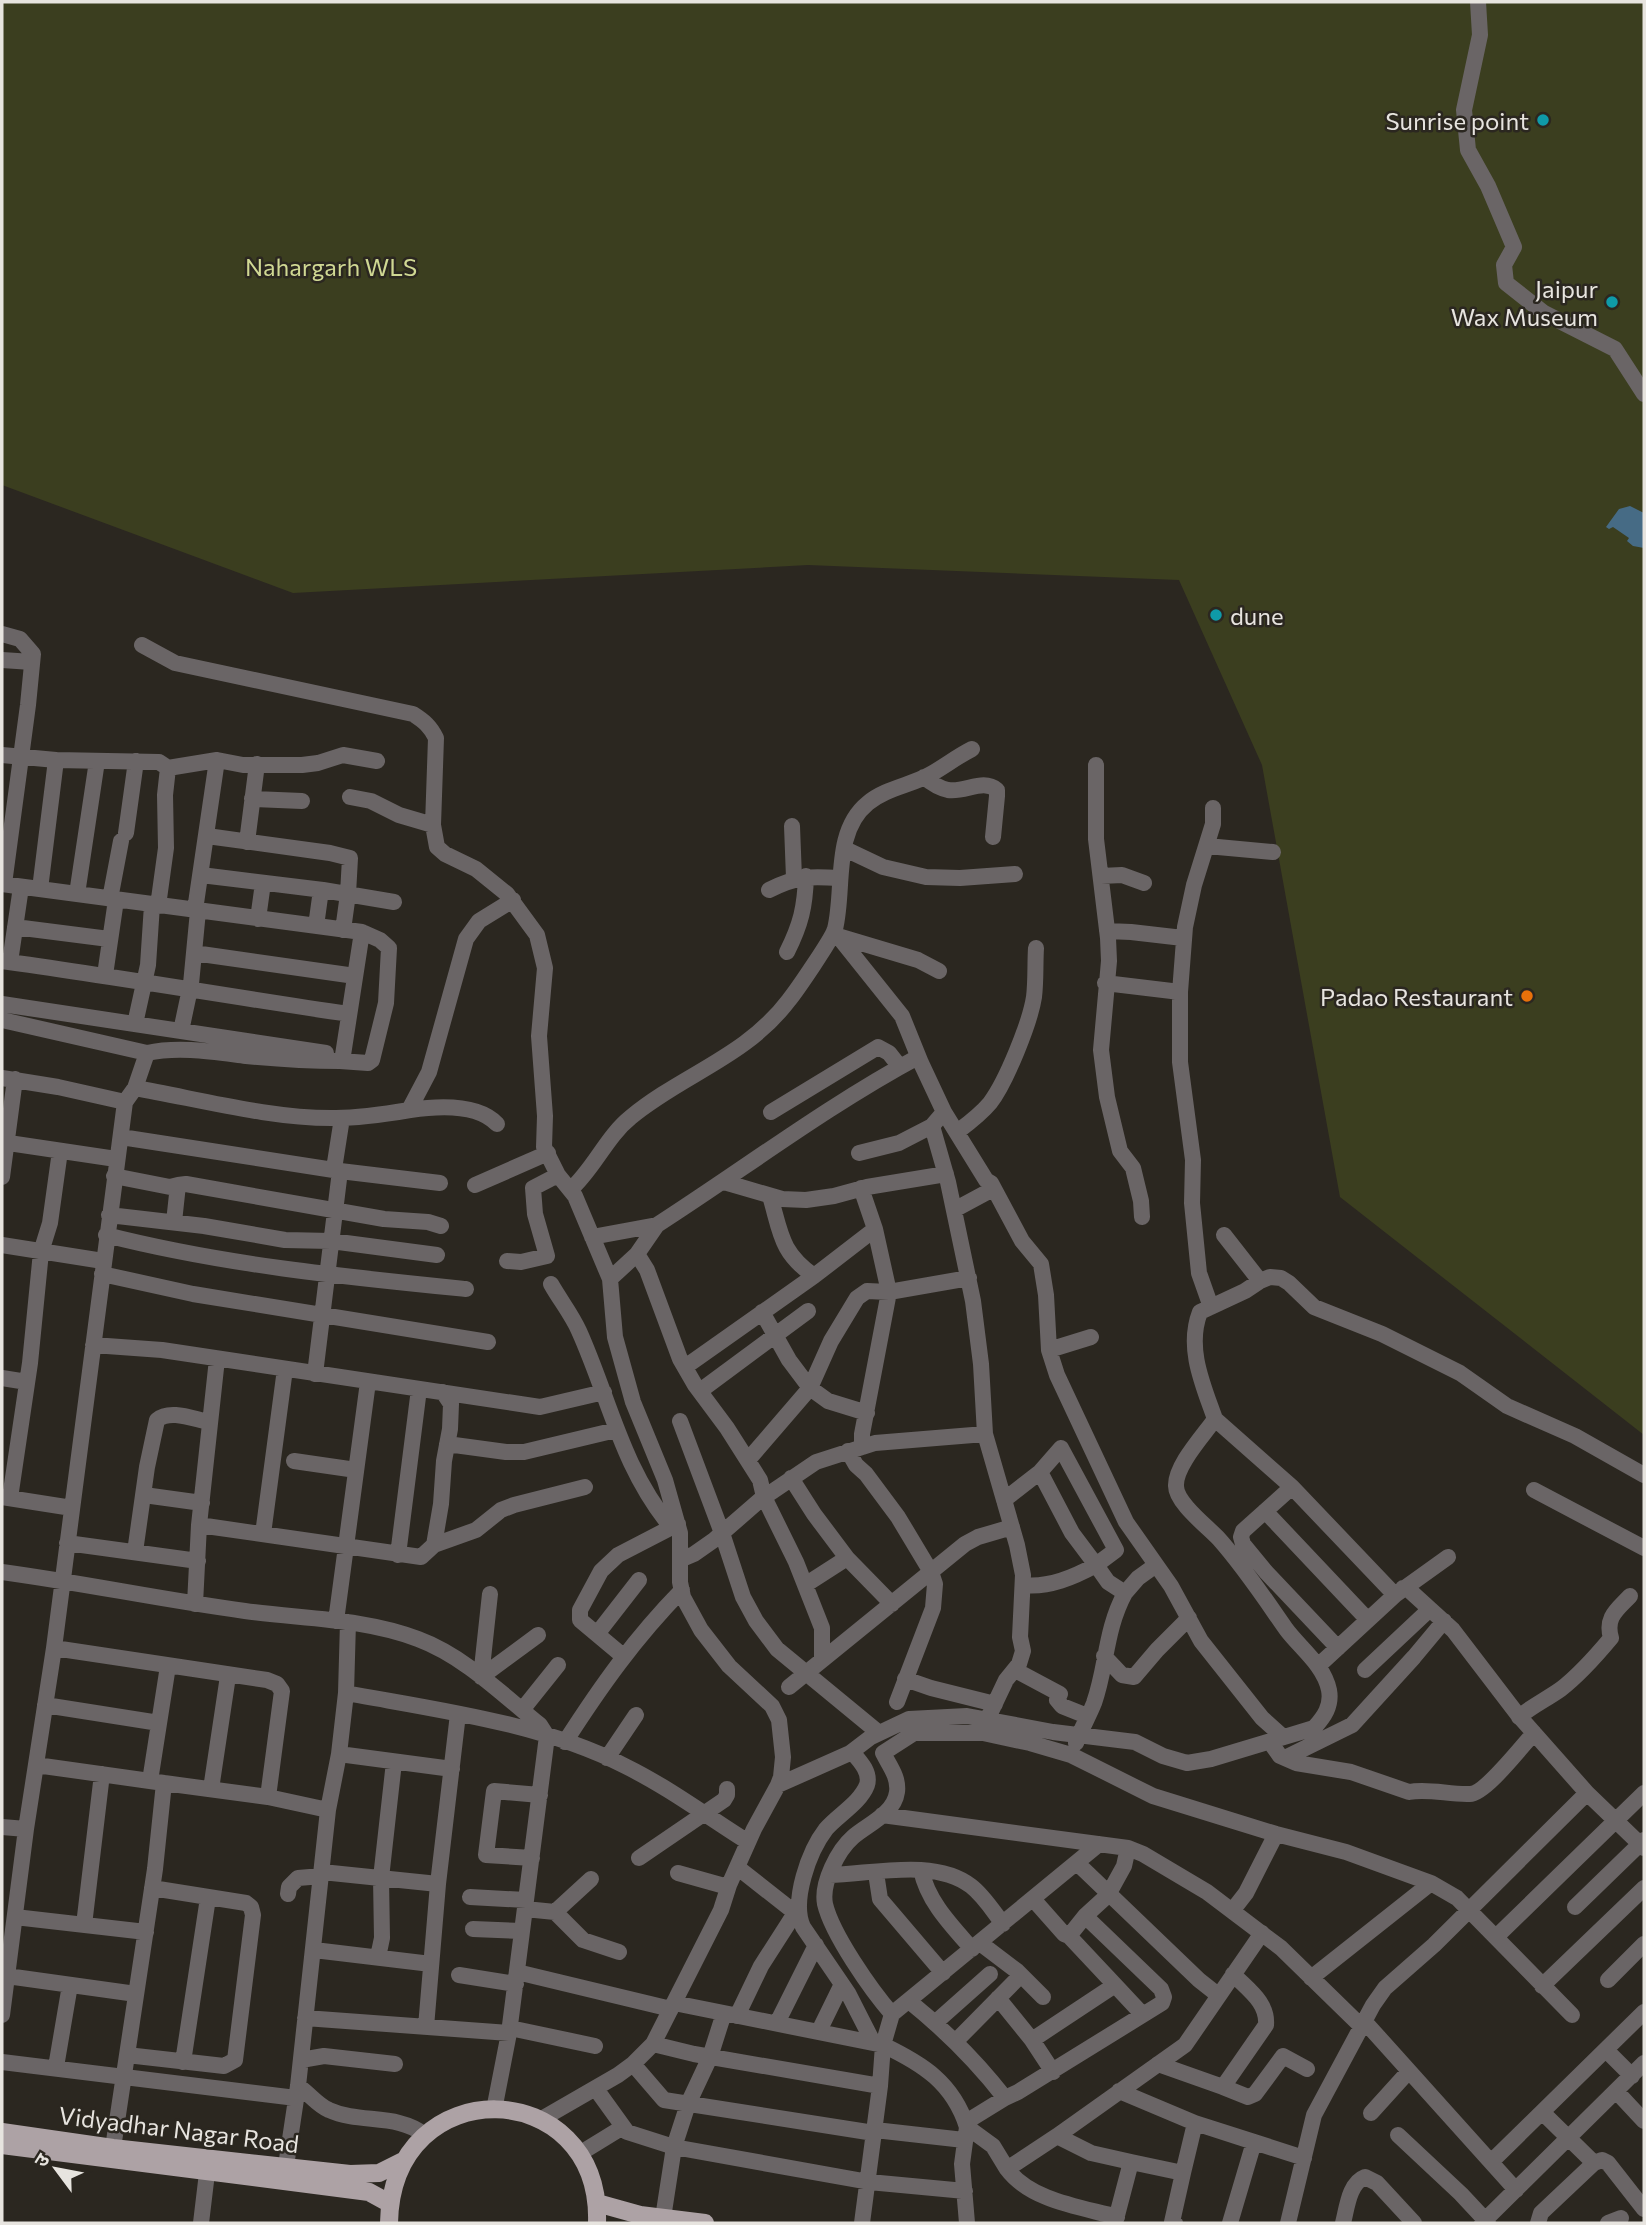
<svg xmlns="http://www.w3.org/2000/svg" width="1646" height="2225" viewBox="0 0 1646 2225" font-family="Commissioner,'Noto Sans Devanagari',sans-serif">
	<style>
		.green { fill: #3b3e1f }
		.water { fill: #466b85 }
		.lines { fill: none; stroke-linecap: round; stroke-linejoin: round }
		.minor { stroke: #6a6566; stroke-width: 16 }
		.major { stroke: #ada2a5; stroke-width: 18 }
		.culture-dot { fill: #0f9aa8; stroke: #2b2720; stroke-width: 2.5 }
		.food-dot { fill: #e8710a; stroke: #2b2720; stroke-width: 2.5 }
		.labels { text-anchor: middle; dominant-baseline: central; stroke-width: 5; stroke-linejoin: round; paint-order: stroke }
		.poi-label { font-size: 24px; fill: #e7e4df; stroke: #2b2720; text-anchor: end }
		.park-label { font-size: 24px; fill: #d0d893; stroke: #2b2720 }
		.street-label { font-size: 24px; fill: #e7e4df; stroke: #2b2720 }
	</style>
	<rect width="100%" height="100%" fill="#2b2720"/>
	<path class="green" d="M2 2H1644V1435L1340 1197 1262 765 1179 580 808 565 293 593 2 485Z"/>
	<path class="water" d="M1630 506 1644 513V548L1633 546 1627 541 1629 538 1613 527 1609 529 1606 527 1619 509Z"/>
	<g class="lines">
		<path class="minor" d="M1478 2 1480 35 1464 110 1468 150 1488 186 1514 247 1504 265 1506 283 1544 313 1615 349 1644 394
			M2 634 20 639 33 654 28 705 4 884
			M142 645 175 663 413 714C424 721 430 726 436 738L433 825
			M2 660 32 662
			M2 755 56 760 159 762 168 768 165 795 166 848 158 906
			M1096 765V839L1108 938 1109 961 1101 1050 1107 1097 1120 1151 1133 1168 1141 1201 1142 1217
			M168 768 217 760
			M924 777C931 783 939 788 948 790 965 793 983 778 997 790V796L993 837
			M350 797 371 801 399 815 433 825 437 847 445 854 476 869 507 894 537 935 545 968 539 1036 545 1116 544 1147 558 1175 575 1196 610 1279 615 1337 633 1402 665 1480 680 1533V1582L683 1597 701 1630 729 1666 772 1706 779 1720 783 1757 781 1777 778 1785 754 1829 729 1885 721 1910 653 2044 633 2064 618 2075 540 2120
			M252 799 302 801
			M792 826 794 878
			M126 833 136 761
			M207 836 330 853 350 858 348 894 343 930
			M247 842 257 764
			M1207 846 1273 852
			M845 849 883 867 926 877 960 878 1015 874
			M201 875 323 890 394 902
			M1101 876 1122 875 1144 883
			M2 884 362 932 343 1055 340 1061C308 1061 277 1059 246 1056 214 1052 179 1046 147 1053L135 1088 125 1102 54 1648 26 1829 2 2015
			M40 889 56 760
			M769 890C797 876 809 876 839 878
			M77 894 97 761
			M110 899 121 841
			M195 910 217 760 243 765H302L318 763 343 755 377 761
			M258 919 263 883
			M316 926 321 890
			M15 927 109 939
			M834 931 902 1016 921 1063 944 1112 932 1126 948 1182 973 1301 981 1364 985 1434 1017 1545 1023 1575 1020 1637 1023 1651 1019 1664 1006 1680 987 1720
			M1107 931 1131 932 1183 938
			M841 937 918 960 939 971
			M787 952C801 924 805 907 806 876
			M194 953 355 976
			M2 961C118 977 233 997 349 1014
			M10 962 21 887
			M105 975 116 900
			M1105 983 1180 992
			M2 1004 326 1053
			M2 1020 147 1053
			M135 1024 148 965 152 905
			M181 1031 191 984 198 911
			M340 1061 368 1063 372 1060 386 1003 389 948 380 940 362 932
			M2 1078 58 1087 125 1102
			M135 1088C198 1099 272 1119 336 1118 360 1118 386 1114 410 1110 437 1106 477 1103 497 1124
			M409 1110 429 1072 466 939 479 921 513 900
			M771 1112 878 1047 889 1053 900 1067
			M944 1112 986 1180 991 1183 1022 1241 1041 1264 1046 1295 1049 1350 1057 1375 1126 1522 1171 1586 1201 1641 1262 1718 1283 1737
			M957 1132C969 1123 980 1115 990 1103 1006 1082 1030 1023 1034 997 1036 981 1035 964 1036 948
			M121 1137 340 1171 315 1374
			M2 1142 116 1159
			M859 1153 899 1143 932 1126
			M334 1169 342 1118
			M340 1171 440 1183
			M114 1176 170 1187 178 1185
			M2 1177 15 1079
			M724 1182 782 1199 806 1200 834 1196 867 1187 946 1174
			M475 1185 548 1153
			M570 1190C594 1169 606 1137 631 1117 683 1074 746 1057 789 1000 797 990 832 939 835 929 845 889 832 832 868 803 886 788 912 785 931 774 945 766 958 756 972 749
			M770 1196C781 1233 780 1252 814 1276
			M954 1210 993 1189
			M109 1215 204 1226 285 1240 331 1241 437 1255
			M174 1222 178 1185 186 1184 384 1219 428 1222 441 1226
			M657 1225C744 1169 827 1106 918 1057
			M106 1235C224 1265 346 1277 466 1289
			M1224 1235 1260 1281
			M592 1237 657 1225 637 1254 610 1279
			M2 1245 103 1261
			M637 1254 647 1270 680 1359 695 1385 727 1428 760 1480 764 1497 796 1562 822 1628V1659
			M507 1261 521 1262 547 1256 535 1214 533 1188 558 1175
			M102 1274 193 1294 488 1342
			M551 1284C560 1300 572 1315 579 1331 610 1400 621 1466 671 1527
			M1211 1307 1199 1273 1192 1203 1193 1160 1180 1062V992L1185 927 1194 885 1213 824V808
			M93 1345 162 1350 540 1407 604 1392
			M1049 1350 1091 1337
			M685 1367 814 1276 875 1229 861 1188
			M2 1378 27 1382
			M700 1391 808 1311
			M867 1413 828 1401 810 1388 831 1341 857 1298 867 1291 889 1292 969 1278
			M1215 1419C1203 1385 1186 1348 1200 1312L1245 1291 1260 1281 1270 1277 1281 1278 1289 1283 1314 1307 1382 1334 1460 1373 1507 1406 1575 1436 1644 1475
			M680 1421 722 1533 743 1597 756 1621 777 1649 879 1733
			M447 1444 506 1452H524L616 1430
			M862 1447V1434L889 1292 875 1229
			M1061 1448 1116 1550 1096 1565 1072 1533 1040 1472Z
			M848 1451 856 1465 866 1474 898 1517 931 1572 935 1584 933 1608 897 1702
			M748 1460 810 1388 789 1360 762 1312
			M294 1461 356 1470
			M791 1478 814 1514 847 1558
			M1292 1487 1243 1531 1241 1537 1243 1544 1266 1572 1338 1648
			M1534 1490 1644 1548
			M144 1495 202 1503
			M2 1497 72 1508
			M10 1498 30 1363 41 1252 50 1223 60 1151
			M1004 1500 1040 1472
			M1265 1511 1368 1620
			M199 1525 421 1557 434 1545 441 1504 444 1461 450 1429 451 1404 443 1392
			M263 1534 285 1369
			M67 1543 198 1561
			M434 1545 476 1530 501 1510 514 1505 585 1487
			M135 1552 147 1467 157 1420C170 1409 193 1419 209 1422
			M398 1555 419 1389
			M680 1560 694 1554 714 1540 760 1500 816 1462 875 1443 985 1434
			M2 1572C83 1583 163 1600 245 1611 302 1619 363 1618 418 1639 464 1656 503 1695 540 1725L547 1736 509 2033 494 2110
			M805 1585 847 1558 892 1604
			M1023 1585C1049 1588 1074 1577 1096 1565L1108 1582 1125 1593C1105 1630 1107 1666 1094 1703 1089 1716 1081 1729 1076 1743
			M1403 1588 1409 1590 1453 1630 1518 1715 1587 1793 1644 1848
			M1125 1593 1138 1578 1156 1565
			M490 1594 481 1677 538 1635
			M195 1604 199 1525 217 1359
			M336 1621 368 1382
			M597 1634 639 1580
			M54 1648 267 1680 277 1684 282 1691 268 1797
			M623 1656 580 1620V1610L601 1571 618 1555 678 1524
			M1104 1656 1122 1675 1134 1677 1157 1650 1189 1618
			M1318 1666 1395 1595 1448 1557
			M1015 1670 1060 1694 1057 1700 1062 1706 1087 1716
			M1365 1670 1430 1609
			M905 1679 931 1688 995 1704
			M789 1687 965 1544 978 1537 1012 1527
			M346 1693C438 1710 541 1723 625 1766 668 1787 708 1817 748 1842
			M45 1705 159 1723
			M522 1710 558 1665
			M1519 1717C1532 1706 1547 1699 1561 1689 1579 1675 1596 1656 1611 1638 1605 1617 1617 1610 1630 1596
			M565 1742C601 1686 635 1638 682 1590
			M1270 1742 1280 1756 1296 1763 1351 1772 1409 1792C1428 1788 1450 1795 1470 1794 1485 1794 1522 1746 1534 1733
			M852 1752C859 1760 871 1772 867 1785 860 1803 838 1815 826 1829 809 1851 791 1901 803 1927L848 1993 873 2042
			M339 1754 452 1769
			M607 1758 636 1715
			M1285 1758 1352 1725 1414 1657 1444 1621
			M36 1765 164 1783
			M150 1781 168 1666
			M778 1785 850 1753 871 1737 909 1719 967 1716 1053 1732 1135 1742 1163 1756 1187 1763 1211 1759 1314 1728C1324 1717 1332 1706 1329 1690 1324 1665 1300 1648 1286 1629 1265 1599 1244 1567 1219 1539 1208 1527 1176 1503 1176 1486 1175 1466 1203 1436 1215 1419L1292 1487 1395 1595
			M211 1789 228 1676
			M882 1815 1128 1848 1143 1854 1207 1892 1281 1948 1362 2027
			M2 1827 26 1829
			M532 1858 486 1855 494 1791 540 1795
			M639 1858 724 1800 727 1795V1789
			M1077 1863 1199 1980 1218 1995
			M737 1867 798 1915
			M921 1870C928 1902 951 1925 972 1949
			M322 1872 438 1884
			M678 1873 728 1887
			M876 1873 880 1899 943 1973
			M830 1875C872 1874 935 1858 971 1886 984 1896 993 1911 1003 1924
			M288 1894 289 1887 298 1878 322 1876
			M470 1897 526 1900
			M1033 1899 1064 1934 1069 1936 1085 1916 1108 1895 1124 1866 1128 1848
			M1575 1907 1644 1840
			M525 1909 555 1912 583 1940 619 1952
			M1232 1911 1246 1893 1276 1834
			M555 1912 591 1879
			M15 1917 146 1932
			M84 1925 102 1774
			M473 1929 522 1931
			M1496 1937 1644 1793
			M980 1943 1017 1971 1043 1997
			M314 1950 431 1964
			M378 1957 382 1938 381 1878 394 1762
			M517 1972 671 2009
			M459 1975 516 1984
			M7 1976 136 1994
			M1311 1978 1431 1883
			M1608 1980 1644 1944
			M1115 1985 1143 2015
			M1542 1986 1644 1888
			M998 1998 1032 2040 1053 2072
			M909 2001C945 2030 977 2062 1005 2098L1018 2092 1162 2003 1164 1997 1161 1989 1085 1916
			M674 2003 883 2045C923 2064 953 2083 967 2127
			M892 2014C871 1990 832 1934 825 1904 821 1883 838 1850 853 1837 868 1824 894 1814 897 1792 899 1777 889 1765 883 1753L914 1733H983L1030 1743 1071 1755 1153 1796 1276 1834 1346 1852 1431 1883 1457 1898 1572 2015
			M737 2016 761 1966 795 1913
			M305 2018 509 2033
			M936 2022 990 1974
			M1365 2022 1516 2190
			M777 2023 816 1945
			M426 2027 438 1884 458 1714
			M510 2028 595 2046
			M819 2031 842 1984
			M1032 2040 1115 1985 1069 1936
			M955 2042 1021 1975
			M653 2044 694 2054 880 2086
			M1606 2050 1632 2076
			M127 2055 224 2066 235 2060 253 1915 251 1907 246 1903 152 1888
			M301 2060 324 2056 395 2064
			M2 2062 296 2098
			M183 2062 208 1898
			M633 2064 664 2100 874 2133
			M1158 2064 1223 2087 1266 2025C1268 2002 1247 1989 1233 1974
			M56 2067 70 1985
			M298 2086C309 2093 317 2105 329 2110 360 2124 397 2113 425 2135
			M1223 2087 1248 2097 1255 2094 1283 2056 1307 2069
			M596 2089 627 2132 674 2147 869 2182 965 2191
			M1119 2091 1195 2123 1183 2173
			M1616 2091 1644 2121
			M1542 2112 1594 2163
			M1371 2113 1409 2071
			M966 2122 1005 2098
			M1195 2123 1304 2158
			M875 2130 964 2140
			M1398 2135 1461 2194 1488 2223
			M1057 2136 1007 2169C1031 2201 1081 2207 1117 2217
			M113 2148 155 1869 164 1783 268 1797 328 1810
			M579 2154 623 2127
			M1131 2162 1183 2173 1172 2222 1175 2223
			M1491 2162 1644 2012
			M286 2166 298 2086 328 1810 339 1754 346 1693 348 1622
			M663 2218 674 2147 688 2104 710 2057 724 2013
			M201 2223 207 2173
			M862 2223 880 2086 883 2045 892 2014 1099 1844
			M967 2223 962 2164 967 2127 993 2146 1007 2169
			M1115 2223 1131 2162 1091 2153 1057 2136 1185 2045 1262 1933
			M1230 2223 1254 2142
			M1288 2223 1314 2115 1373 2005 1385 1988 1434 1945 1587 1793
			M1343 2223C1347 2208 1349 2183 1365 2177L1377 2183 1414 2223
			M1482 2223 1644 2063
			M1538 2223 1541 2213 1594 2163 1602 2160 1608 2163 1644 2209
			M1608 2223 1621 2218"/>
		<path class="major" d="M2 2132 113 2148 350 2174 379 2173 403 2161
			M2 2145 369 2192 389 2203
			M597 2203 640 2215 705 2223
			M389 2223C392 2068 602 2075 597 2223"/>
	</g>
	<g class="culture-dot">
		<circle cx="1543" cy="120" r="7"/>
		<circle cx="1612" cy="302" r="7"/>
		<circle cx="1216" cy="615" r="7"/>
	</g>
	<circle class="food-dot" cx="1527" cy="996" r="7"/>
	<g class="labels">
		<g class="poi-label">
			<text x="1529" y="120">Sunrise point</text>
			<text x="1598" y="288">Jaipur<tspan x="1598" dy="28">Wax Museum</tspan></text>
			<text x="1230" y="615" text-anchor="start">dune</text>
			<text x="1513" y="996">Padao Restaurant</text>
		</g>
		<g class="park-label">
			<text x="331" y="266">Nahargarh WLS</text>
		</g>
		<g class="street-label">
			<text transform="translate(179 2129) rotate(7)">Vidyadhar Nagar Road</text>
		</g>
	</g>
	<rect width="1646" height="2225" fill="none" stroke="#e7e4df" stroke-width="7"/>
	<g transform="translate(56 2169) rotate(302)" stroke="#2b2720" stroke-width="5" paint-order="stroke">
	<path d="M0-5L12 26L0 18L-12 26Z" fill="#e7e4df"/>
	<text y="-10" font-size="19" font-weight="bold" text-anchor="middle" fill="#e7e4df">उ</text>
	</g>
</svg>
